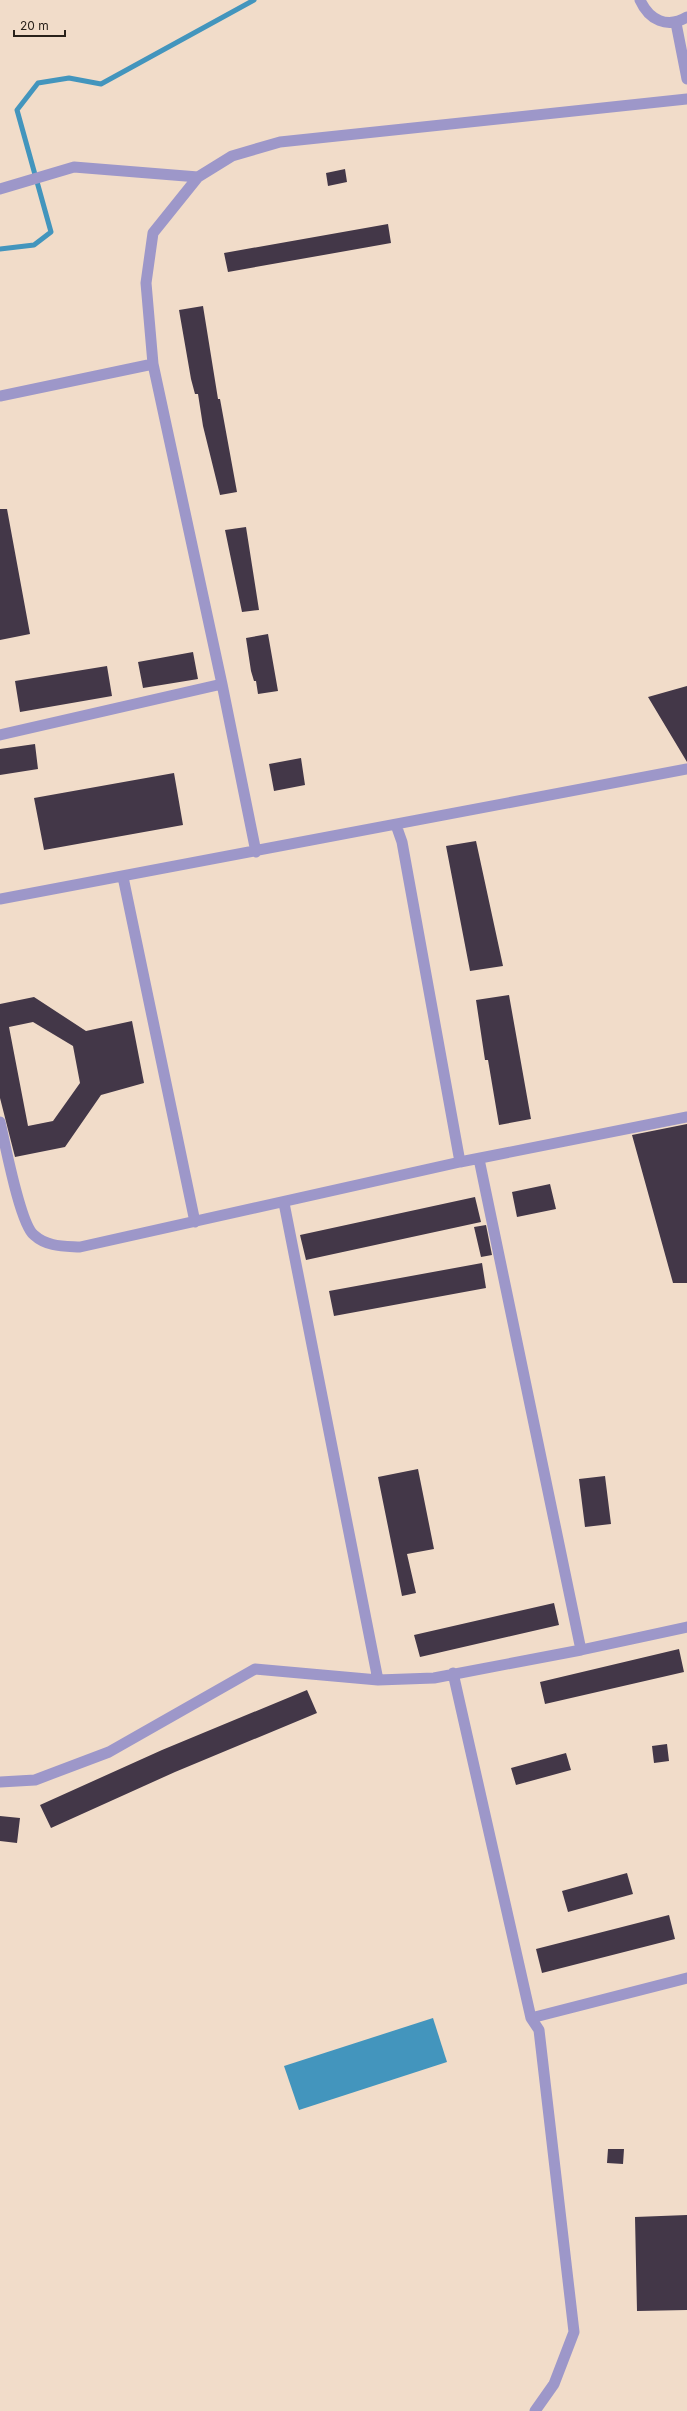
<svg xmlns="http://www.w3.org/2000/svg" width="687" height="2411" viewBox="0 0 687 2411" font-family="Inter,sans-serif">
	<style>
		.water { fill: #4395bd }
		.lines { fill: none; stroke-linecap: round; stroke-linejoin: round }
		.stream { stroke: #4395bd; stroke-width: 5 }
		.building { fill: #433748; fill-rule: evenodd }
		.minor { stroke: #9d97c9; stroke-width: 11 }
		.tertiary { stroke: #9d97c9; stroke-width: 11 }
	</style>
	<rect width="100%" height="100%" fill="#f1dcc9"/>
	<path class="water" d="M433 2018 447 2062 299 2110 284 2066Z"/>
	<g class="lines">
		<path class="stream" d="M0 249 34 245 51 232 17 110 38 83 69 78 101 84 254 0"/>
	</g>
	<path class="building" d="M345 169 347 182 328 186 326 173Z
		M388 224 391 243 228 272 224 253Z
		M203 306 218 399H220L237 492 220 495 203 426 198 394H195L191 379 179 310Z
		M0 509H7L30 634 0 640Z
		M246 527 259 610 242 612 225 530Z
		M268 634 278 691 258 694 256 681H254L251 671 246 638Z
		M193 652 198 679 143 688 138 662Z
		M107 666 112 696 20 712 15 681Z
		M687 686V762L648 697Z
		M35 744 38 769 0 775V749Z
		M301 758 305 785 274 791 269 764Z
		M174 773 183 825 44 850 34 798Z
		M476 841 503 966 470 971 446 846Z
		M509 995 531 1119 499 1125 488 1060H485L476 1000Z
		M34 997 86 1031 132 1021 144 1083 101 1095 65 1147 15 1157 0 1098V1004ZM33 1022 73 1046 80 1083 53 1121 28 1126 9 1027Z
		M687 1124V1283H673L632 1135Z
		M550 1184 556 1209 517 1217 512 1192Z
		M475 1197 481 1222 306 1260 300 1235Z
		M486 1225 492 1255 481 1257 474 1227Z
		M482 1263 486 1288 334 1316 329 1291Z
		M418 1469 434 1549 407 1554 416 1593 402 1596 378 1477Z
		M605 1476 611 1524 585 1527 579 1479Z
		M554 1603 559 1625 420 1657 414 1635Z
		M679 1649 684 1672 545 1704 540 1682Z
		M307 1690 317 1713 175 1772 51 1828 40 1805 162 1750Z
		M667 1744 669 1761 654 1763 652 1746Z
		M566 1753 571 1770 516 1785 511 1768Z
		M0 1816 20 1818 17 1843 0 1841Z
		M627 1873 633 1894 568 1912 562 1891Z
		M669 1915 675 1939 542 1973 536 1949Z
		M608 2149H624L623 2164 607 2163Z
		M687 2215V2310L637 2311 635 2217Z"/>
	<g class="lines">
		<path class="minor" d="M0 189 74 167 198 177
			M0 396 153 364
			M0 735 222 684
			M396 825 402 842 460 1162
			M256 852 222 684 153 364 146 283 153 233 198 177 232 156 280 142 687 99
			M123 877 195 1222
			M0 899 687 769
			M0 1122C5 1143 20 1224 34 1235 47 1247 64 1246 80 1247L460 1162 687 1117
			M479 1159 581 1650
			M284 1203 378 1680
			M453 1673 531 2018 687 1978
			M0 1782 35 1780 109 1752 255 1669 378 1680 434 1678 581 1650 687 1627
			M531 2018 539 2030 574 2332 554 2384 535 2411"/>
		<path class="tertiary" d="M640 0C649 20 667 29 687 17
			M676 23 687 79"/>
	</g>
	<path d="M14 30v6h51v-6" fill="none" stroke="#29211a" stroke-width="2"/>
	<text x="20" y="30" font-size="12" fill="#29211a" stroke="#f1dcc9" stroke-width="3" paint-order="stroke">20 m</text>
</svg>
